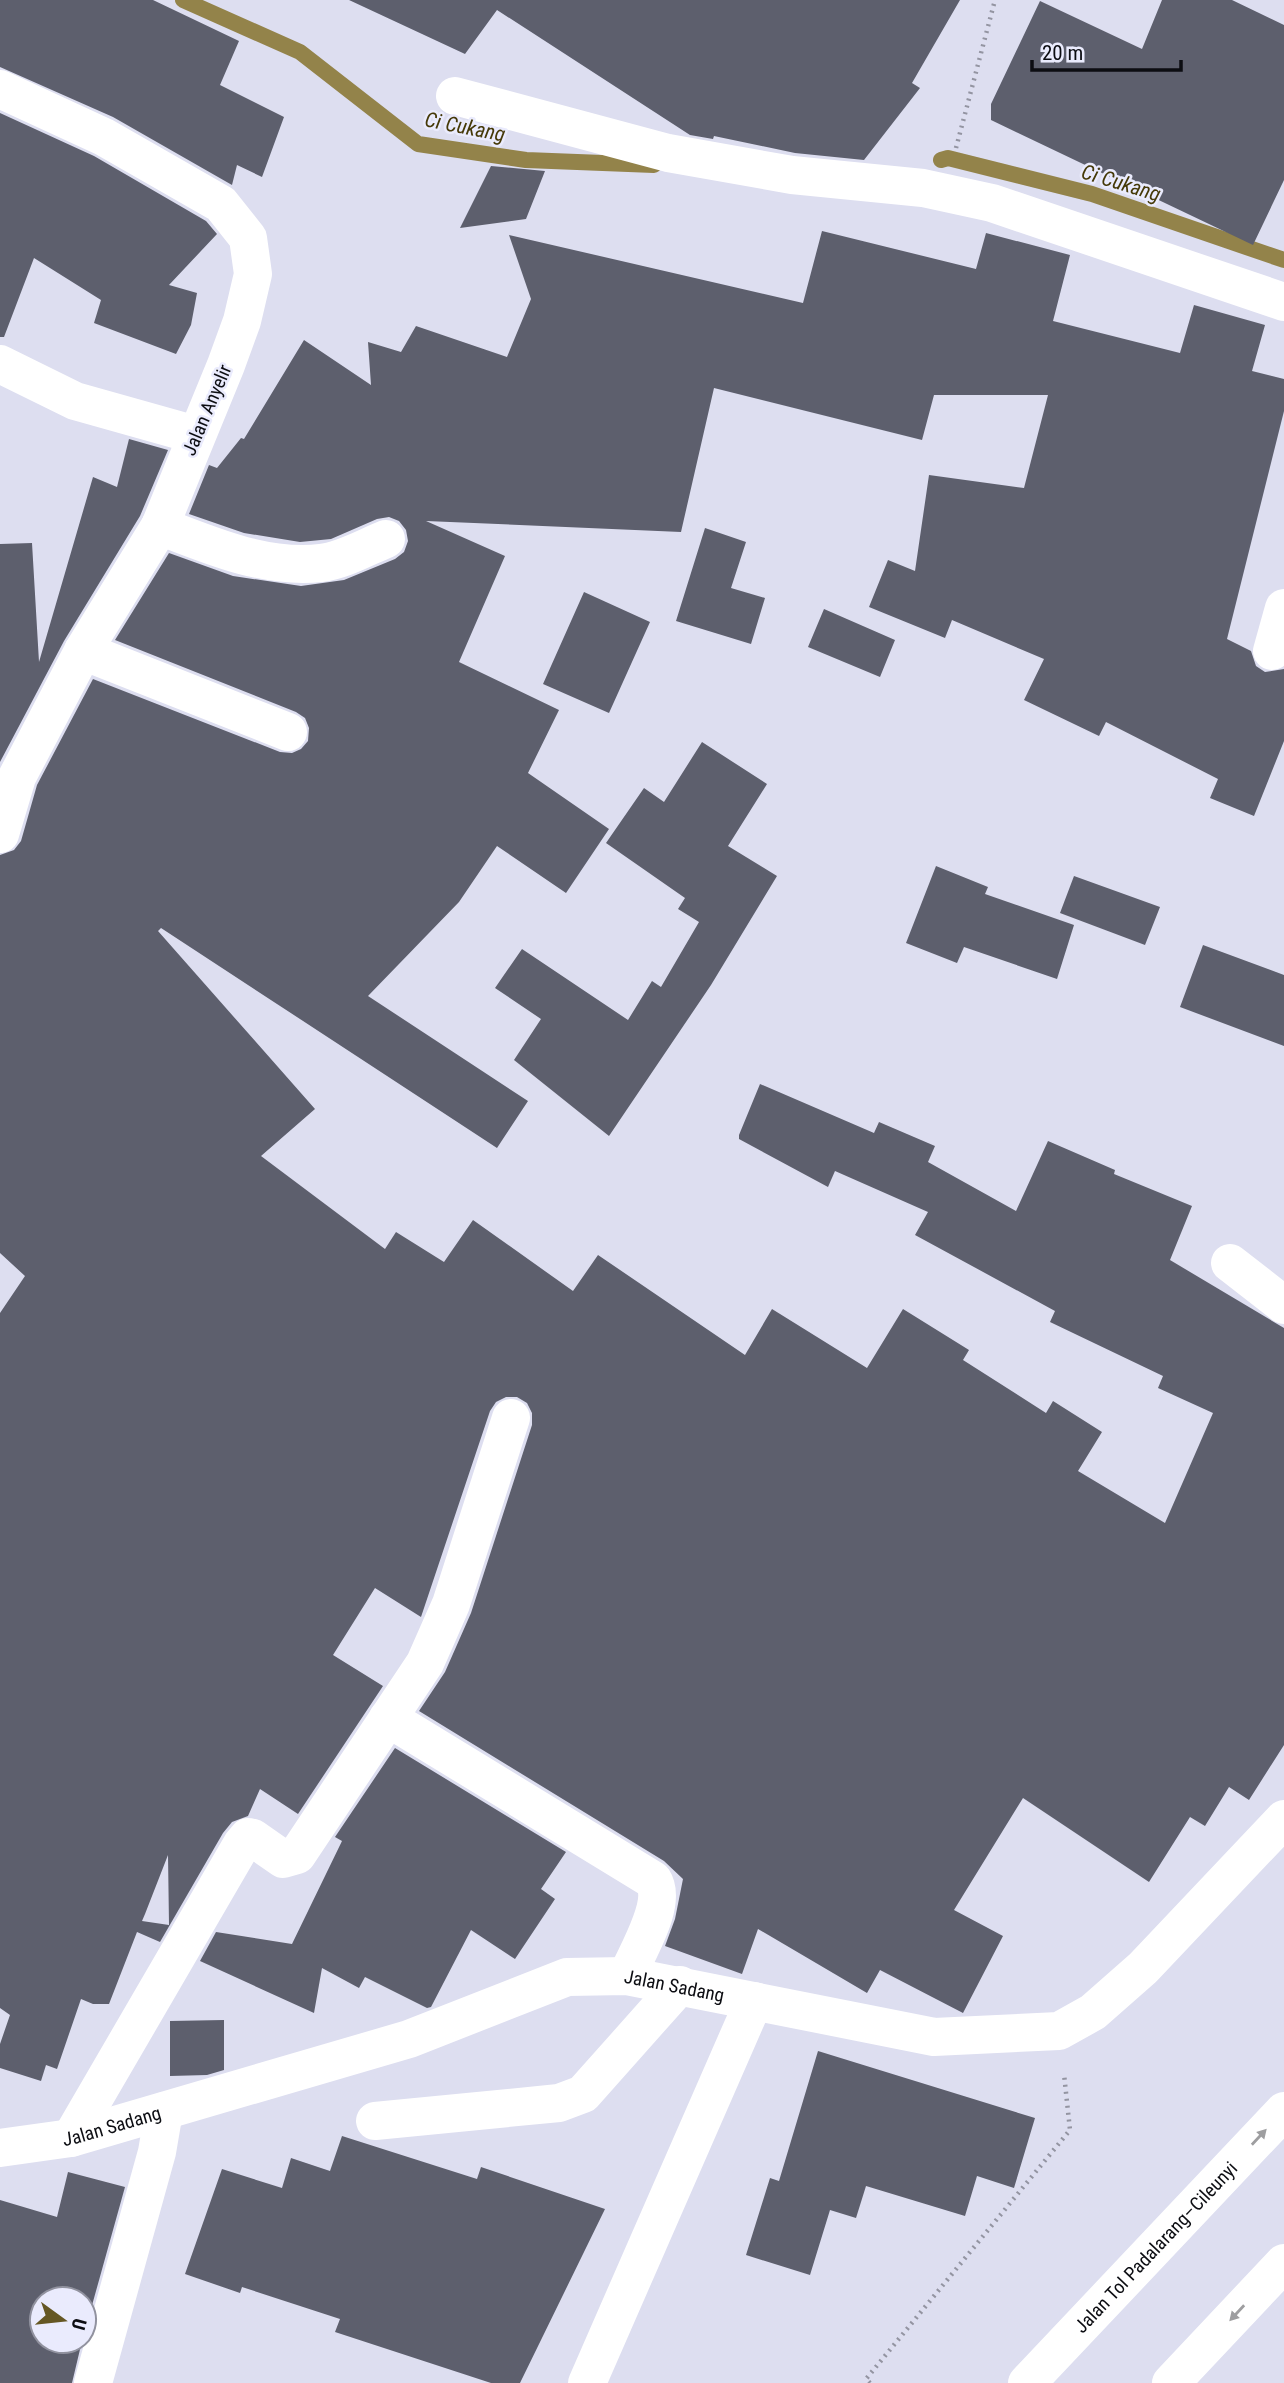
<svg xmlns="http://www.w3.org/2000/svg" width="1284" height="2383" viewBox="0 0 1284 2383" font-family="'Roboto Condensed',sans-serif">
	<style>
		.lines { fill: none; stroke-linecap: round; stroke-linejoin: round }
		.stream { stroke: #93834a; stroke-width: 16 }
		.building { fill: #5d5f6d; fill-rule: evenodd }
		.path { stroke: #9394a1; stroke-width: 4.5; stroke-dasharray: 2 5; stroke-linecap: butt }
		.minor { stroke: #fff; stroke-width: 38 }
		.highway { stroke: #fff; stroke-width: 38 }
		.oneway { fill: #9e9ea0 }
		.labels { text-anchor: middle; dominant-baseline: central; stroke-width: 5; stroke-linejoin: round; paint-order: stroke }
		.street-label { font-size: 19px; fill: #0c0d12; stroke: #eaebfd }
		.water-label { font-size: 21px; font-style: italic; fill: #453908; stroke: #eaebfd }
	</style>
	<rect width="100%" height="100%" fill="#dddef0"/>
	<g class="lines">
		<path class="stream" d="M183 0 300 52 418 144 526 160 654 165
			M941 160 948 158 1092 194 1284 260"/>
	</g>
	<path class="building" d="M0 0H153L239 41 220 85 284 117 262 177 237 165 232 185 113 117 0 67Z
		M349 0H960L912 83 920 88 864 160 795 153 714 136 713 139 690 135 497 10 465 54Z
		M1162 0H1232L1284 25V180L1253 245 991 120V104L1040 1 1142 49Z
		M0 113 94 156 206 221 217 234 169 285 197 293 191 325 176 354 94 323 101 300 34 258 4 337H0Z
		M491 166 545 171 526 219 460 228Z
		M822 231 976 269 986 233 1070 255 1053 321 1180 353 1194 305 1265 325 1252 371 1284 379V411L1227 639 1251 651 1256 666 1265 672 1284 669V741L1254 816 1210 798 1218 779 1106 722 1099 736 1024 700 1044 659 952 620 945 638 869 607 888 560 915 571 929 475 1024 488 1048 395H934L922 440 714 388 681 532 426 521 505 556 459 662 559 710 528 773 609 829 566 893 497 846 459 902 368 996 528 1101 497 1148 161 928 158 931 315 1109 261 1156 385 1249 396 1232 444 1262 473 1220 573 1291 598 1255 745 1355 772 1309 867 1368 903 1309 969 1350 963 1360 1046 1413 1053 1401 1102 1432 1078 1471 1165 1523 1213 1413 1158 1388 1163 1376 1050 1322 1055 1311 915 1235 928 1212 835 1171 828 1187 739 1139V1135L760 1084 874 1133 879 1122 935 1146 928 1162 1016 1211 1048 1141 1115 1170 1114 1174 1192 1206 1170 1260 1284 1328V1745L1249 1800 1229 1787 1205 1826 1190 1817 1149 1882 1023 1798 954 1910 1003 1936 963 2013 880 1970 867 1993 758 1929 742 1974 665 1946 675 1919 683 1879 664 1861 419 1711 445 1672 471 1613 532 1425V1413L527 1403 517 1397H506L496 1402 490 1411 421 1617 375 1588 333 1655 383 1686 298 1814 260 1789 248 1816 232 1822 223 1833 160 1942 137 1932 109 2004H93L81 1999 57 2069 46 2065 41 2081 0 2068V2044L10 2015 0 2008V1313L25 1276 0 1253V855L14 850 21 841 37 785 93 679 280 752 292 753 301 749 308 741 309 728 305 718 296 712 115 640 169 553 233 576 301 586 344 580 395 559 404 552 408 541 406 530 399 521 389 517 377 519 331 539 300 542 244 533 189 514 209 465 217 468 241 438 244 439 304 340 371 385 368 342 401 352 416 326 507 357 531 299 509 235 803 303ZM168 1855 169 1925 142 1921 145 1914Z
		M129 439 168 450 140 516 64 641 0 762V544L32 543 39 662 93 477 117 487Z
		M705 528 746 542 731 588 765 598 751 644 676 621Z
		M584 592 650 622 609 713 543 684Z
		M824 609 895 640 880 677 808 647Z
		M702 742 767 784 728 846 777 876 711 985 609 1136 514 1060 541 1019 495 988 522 949 628 1020 652 981 661 987 699 922 678 909 685 898 606 843 644 788 664 802Z
		M936 866 988 887 985 894 1074 925 1057 979 964 947 957 963 906 943Z
		M1074 876 1160 907 1145 945 1060 913Z
		M1203 945 1284 975V1046L1180 1007Z
		M395 1748 566 1852 541 1889 555 1899 515 1959 471 1930 431 2007 427 2008 365 1977 359 1988 322 1968 314 2013 200 1961 216 1932 292 1944 342 1841 335 1837Z
		M224 2020V2070L207 2075 170 2076V2021Z
		M818 2051 1035 2118 1014 2188 977 2176 965 2216 866 2186 856 2218 830 2210 810 2275 746 2255 770 2178 779 2181Z
		M342 2136 477 2179 481 2167 605 2209 520 2383H491L335 2332 340 2319 242 2287 240 2293 185 2274 222 2169 282 2188 291 2158 330 2171Z
		M68 2172 125 2187 84 2334V2299H42V2341H82L72 2383H0V2200L57 2217Z"/>
	<g class="lines">
		<path class="path" d="M956 148 995 0
			M870 2383 866 2379 1070 2130 1064 2074"/>
		<g class="minor">
			<path d="M0 89 104 137 221 204 248 238 253 274 242 321 226 365 160 526 83 651 17 777 0 834"/>
			<path d="M455 96 668 153 792 175 923 188 992 203 1284 302"/>
			<path d="M0 364 75 401 196 435"/>
			<path d="M160 526C211 546 265 569 321 563 342 561 366 547 386 539"/>
			<path d="M83 651 288 732"/>
			<path d="M1272 651 1284 608"/>
			<path d="M1230 1263 1284 1305"/>
			<path d="M388 1718 653 1880C668 1903 637 1952 627 1976"/>
			<path d="M375 2121 559 2103 583 2094 680 1985"/>
			<path d="M71 2138 242 1844 248 1837 253 1838 283 1859 297 1855 425 1663 451 1604 511 1418"/>
			<path id="s1" d="M0 2148 71 2138 409 2039 567 1977 627 1976 934 2037 1059 2031 1093 2012 1143 1968 1284 1819"/>
			<path d="M93 2383 157 2152 164 2111"/>
			<path d="M587 2383 754 2001"/>
		</g>
		<g class="highway">
			<path id="s2" d="M1027 2383 1284 2111"/>
			<path d="M1171 2383 1284 2263"/>
		</g>
	</g>
	<defs><path id="oneway-solid" d="M-6-.8H1V-3.2L6.5 0L1 3.2V.8H-6Z" transform="scale(1.75)"/></defs>
	<g class="oneway">
		<use href="#oneway-solid" transform="translate(1259 2137) rotate(-47)"/>
		<use href="#oneway-solid" transform="translate(1237 2313) rotate(133)"/>
	</g>
	<g class="labels">
		<g class="street-label">
			<text transform="translate(207 410) rotate(-67)">Jalan Anyelir</text>
			<text stroke="none"><textPath href="#s1" startOffset="702">Jalan Sadang</textPath></text>
			<text stroke="none"><textPath href="#s1" startOffset="114">Jalan Sadang</textPath></text>
			<text stroke="none"><textPath href="#s2" startOffset="187">Jalan Tol Padalarang–Cileunyi</textPath></text>
		</g>
		<g class="water-label">
			<text transform="translate(465 127) rotate(11)">Ci Cukang</text>
			<text transform="translate(1121 183) rotate(17)">Ci Cukang</text>
		</g>
	</g>
	<g transform="translate(63 2320) rotate(105)"><circle r="33" fill="#eaebfd" stroke="#91929f" stroke-width="2"/>
	<path d="M0-5L12 26L0 18L-12 26Z" fill="#655724"/>
	<text y="-10" font-size="19" font-weight="bold" text-anchor="middle" fill="#0c0d12">U</text>
	</g>
	<path d="M1032 60v10h149v-10" fill="none" stroke="#0c0d12" stroke-width="3.5"/>
	<text x="1042" y="60" font-size="21" fill="#0c0d12" stroke="#eaebfd" stroke-width="5" paint-order="stroke">20 m</text>
</svg>
